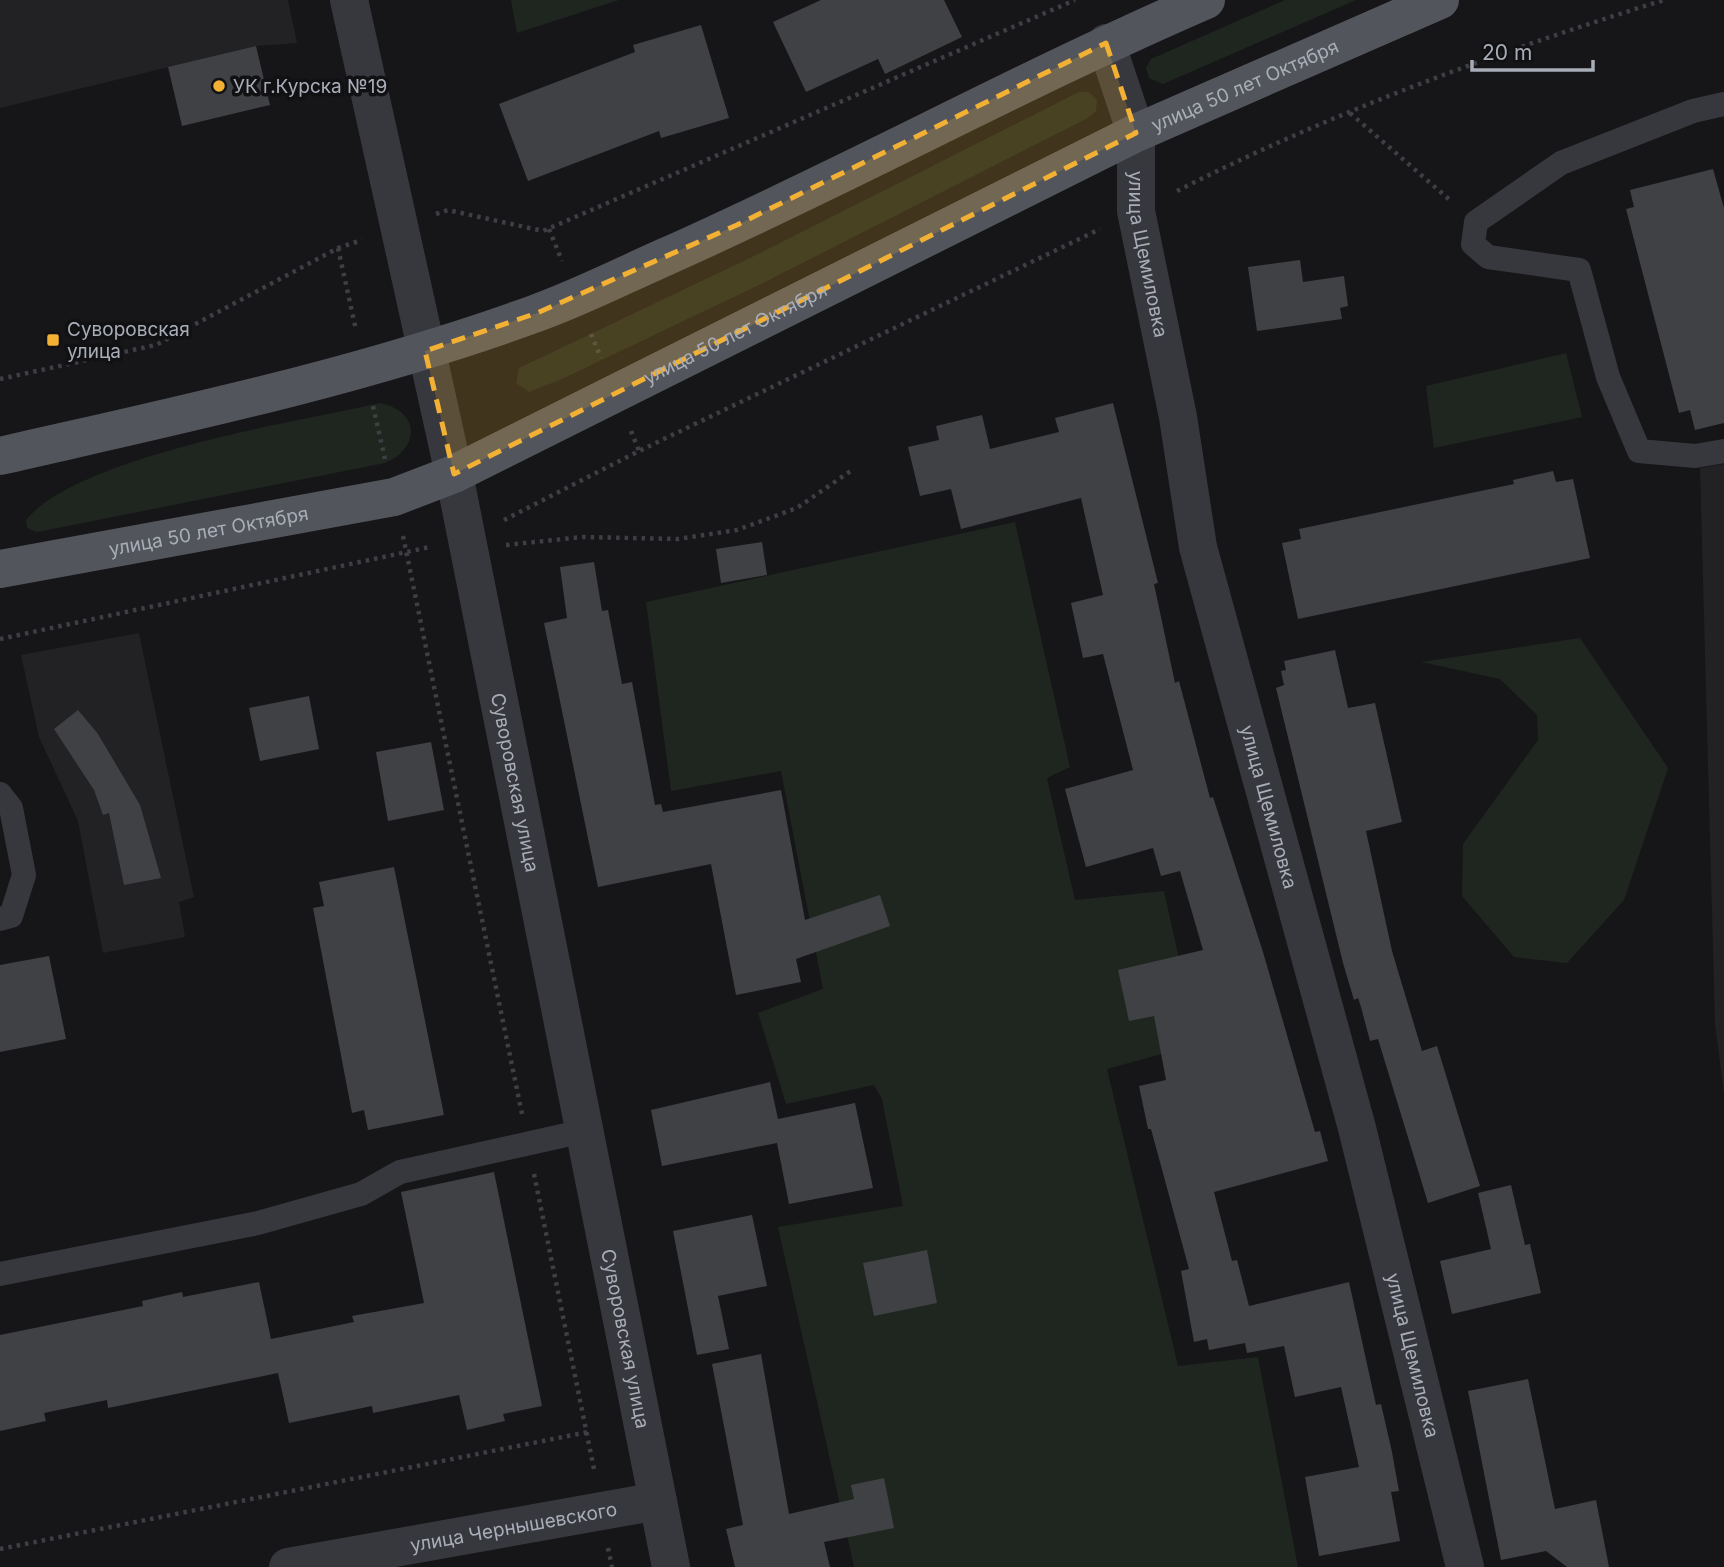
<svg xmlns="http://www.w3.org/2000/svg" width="1724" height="1567" viewBox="0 0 1724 1567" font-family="Inter,sans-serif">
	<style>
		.built { fill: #222225 }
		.green { fill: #1e261f }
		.building { fill: #404145 }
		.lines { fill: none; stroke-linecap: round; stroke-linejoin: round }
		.path { stroke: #3d3f44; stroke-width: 4.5; stroke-dasharray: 3.5 5; stroke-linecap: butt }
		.service { stroke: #37383d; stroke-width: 24 }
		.minor { stroke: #37383d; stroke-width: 38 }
		.tertiary { stroke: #37383d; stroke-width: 38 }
		.primary { stroke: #53555c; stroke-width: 38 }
		.marked { fill: #f2b134; fill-opacity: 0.2; stroke: #f2b134; stroke-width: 5; stroke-dasharray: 14 9; stroke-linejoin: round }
		.poi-dot { fill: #f2b134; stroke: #111113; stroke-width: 2.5 }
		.labels { text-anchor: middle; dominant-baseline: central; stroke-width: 7; stroke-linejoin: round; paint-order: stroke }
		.street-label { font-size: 19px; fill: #a8adb8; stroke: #111113 }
		.poi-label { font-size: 19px; fill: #a8adb8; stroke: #111113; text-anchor: start }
	</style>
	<rect width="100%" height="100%" fill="#161618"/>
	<path class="built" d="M0 0H288L297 43 256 46 0 108Z
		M1724 464V1094L1715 1024 1700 468Z
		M139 633 194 897 179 902 185 937 103 953 78 821 39 737 21 655Z"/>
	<path class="green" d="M511 0H619L517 33Z
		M1285 0H1356L1163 84 1149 78 1146 68 1151 59Z
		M1079 92H1089L1097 100 1096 111 1088 118 761 284 562 379 529 392 516 383 519 368 752 257Z
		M1566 353 1582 417 1434 448 1426 386Z
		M380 403C420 411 421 448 385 463L37 532 27 528 26 520C78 456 296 422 380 403Z
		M1015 522 1070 767 1047 778 1075 900 1164 891 1198 1044 1107 1069 1178 1366 1258 1357 1298 1567H854L778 1227 903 1206 882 1099 874 1085 786 1104 758 1013 823 989 781 771 671 791 646 602Z
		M1580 638 1668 768 1624 900 1567 963 1514 957 1462 896 1463 844 1538 740 1537 715 1500 679 1421 662Z"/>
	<path class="building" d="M821 0H944L962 37 885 74 878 59 806 92 773 22Z
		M701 25 729 118 661 138 659 131 528 181 499 104 635 52 633 45Z
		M256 46 270 105 182 126 168 67Z
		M1713 169 1724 208V423L1695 430 1690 410 1679 413 1626 209 1634 207 1630 190Z
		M1300 260 1303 282 1344 276 1348 306 1340 308 1342 319 1257 331 1248 267Z
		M1113 403 1158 583 1154 584 1175 683 1179 681 1210 798 1213 797 1263 952 1315 1132 1320 1131 1328 1161 1214 1192 1232 1261 1237 1260 1249 1306 1349 1282 1376 1405 1381 1404 1392 1452 1399 1491 1391 1492 1400 1541 1319 1556 1305 1477 1359 1467 1341 1387 1295 1397 1284 1346 1247 1353 1245 1343 1209 1350 1207 1339 1194 1342 1181 1271 1189 1269 1151 1129H1148L1139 1086 1166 1080 1154 1016 1129 1021 1118 970 1203 950 1180 871 1161 876 1153 848 1086 867 1065 789 1133 770 1103 654 1083 658 1071 603 1103 595 1081 498 961 529 951 489 920 496 908 447 939 440 936 426 982 415 990 449 1059 432 1055 418Z
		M1553 471 1556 482 1573 479 1590 558 1298 619 1282 543 1301 539 1299 529 1514 484 1513 480Z
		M762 542 767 575 721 583 716 549Z
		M594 562 602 611 608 610 622 684 632 682 655 805 661 804 663 812 781 790 805 920 880 895 890 926 796 959 801 982 736 995 711 864 598 887 544 623 567 618 560 567Z
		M1335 650 1348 708 1375 703 1402 822 1366 831 1392 951 1422 1051 1437 1046 1480 1186 1428 1203 1378 1039 1370 1041 1361 1007 1358 998 1354 1000 1343 963 1276 688 1284 685 1281 671 1286 670 1284 661Z
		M309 696 319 749 260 761 249 708Z
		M78 710 98 734 140 805 161 878 124 885 109 813 103 815 94 790 54 729Z
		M431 742 444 810 388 821 376 752Z
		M394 867 444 1115 368 1130 364 1110 352 1113 313 908 324 906 319 882Z
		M49 956 66 1039 0 1052V965Z
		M770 1082 778 1119 855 1103 873 1188 789 1204 777 1143 662 1166 651 1110Z
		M494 1172 542 1406 503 1414 505 1421 467 1430 459 1395 373 1413 372 1406 289 1423 278 1373 108 1408 107 1400 44 1413 46 1421 0 1431V1335L143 1306 142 1301 182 1292 183 1297 259 1282 271 1339 354 1322 352 1316 424 1303 401 1192Z
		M1511 1185 1525 1245 1530 1244 1541 1293 1452 1314 1440 1261 1491 1249 1478 1193Z
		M752 1215 767 1286 718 1296 729 1349 697 1355 673 1231Z
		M927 1250 937 1303 874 1316 863 1263Z
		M761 1354 789 1514 854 1499 851 1485 884 1478 894 1528 824 1542 830 1567H735L726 1529 743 1525 712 1364Z
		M1528 1379 1555 1509 1596 1500 1609 1567H1567L1546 1551 1501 1560 1468 1391Z"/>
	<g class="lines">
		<path class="path" d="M1350 113 1451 201
			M1177 191C1332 112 1497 52 1664 0
			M436 214 448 210 543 231 1075 0
			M549 229 562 261
			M338 248 356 330
			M591 334 601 358
			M0 379 156 345 338 248 362 240
			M373 406 385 459
			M631 431 639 451
			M504 520 639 451 1100 229
			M403 536 522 1114
			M506 545 583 537 678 539 737 530 797 508 852 470
			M0 639 430 547
			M534 1174 595 1474
			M608 1548 612 1567
			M0 1549 588 1432"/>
		<path class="service" d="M1724 104 1693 111 1561 163 1476 222 1473 244 1488 257 1579 270 1608 377 1639 451 1695 456 1724 451
			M0 794 11 808 24 875 11 916 0 919
			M0 1274 258 1223 361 1194 400 1172 584 1131"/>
		<g class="minor">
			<path id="s1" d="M1106 43 1136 133V211L1178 417 1198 547 1357 1128 1465 1567"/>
			<path id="s2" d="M288 1567 658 1501"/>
		</g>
		<path class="tertiary" id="s3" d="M349 0 454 474 671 1567"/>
		<g class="primary">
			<path d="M0 456C179 415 361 377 534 314 579 298 622 276 665 257 848 176 1023 79 1206 0"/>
			<path id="s4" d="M0 569 394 497 454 474 1136 133 1440 0"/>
		</g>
	</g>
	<path class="marked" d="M1106 43 1136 133 454 474 425 351 537 313 737 225Z"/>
	<g class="poi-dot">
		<circle cx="219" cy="86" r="7"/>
		<rect x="46" y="333" width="14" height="14" rx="3.5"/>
	</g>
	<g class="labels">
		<g class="street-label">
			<text stroke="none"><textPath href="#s4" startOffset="1346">улица 50 лет Октября</textPath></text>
			<text stroke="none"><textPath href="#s1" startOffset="217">улица Щемиловка</textPath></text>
			<text stroke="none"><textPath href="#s4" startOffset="779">улица 50 лет Октября</textPath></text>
			<text stroke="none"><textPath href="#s4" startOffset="212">улица 50 лет Октября</textPath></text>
			<text stroke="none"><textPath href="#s3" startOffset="800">Суворовская улица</textPath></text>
			<text stroke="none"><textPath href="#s1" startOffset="784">улица Щемиловка</textPath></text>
			<text stroke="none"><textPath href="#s3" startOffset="1367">Суворовская улица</textPath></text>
			<text stroke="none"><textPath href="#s1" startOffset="1351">улица Щемиловка</textPath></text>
			<text stroke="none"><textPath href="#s2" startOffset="229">улица Чернышевского</textPath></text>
		</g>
		<g class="poi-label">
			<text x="233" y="86">УК г.Курска №19</text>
			<text x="67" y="329">Суворовская<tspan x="67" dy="22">улица</tspan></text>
		</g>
	</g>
	<path d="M1472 60v10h121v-10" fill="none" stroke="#a8adb8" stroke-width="3.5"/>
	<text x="1482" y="60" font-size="21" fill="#a8adb8" stroke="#111113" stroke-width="5" paint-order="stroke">20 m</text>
</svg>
